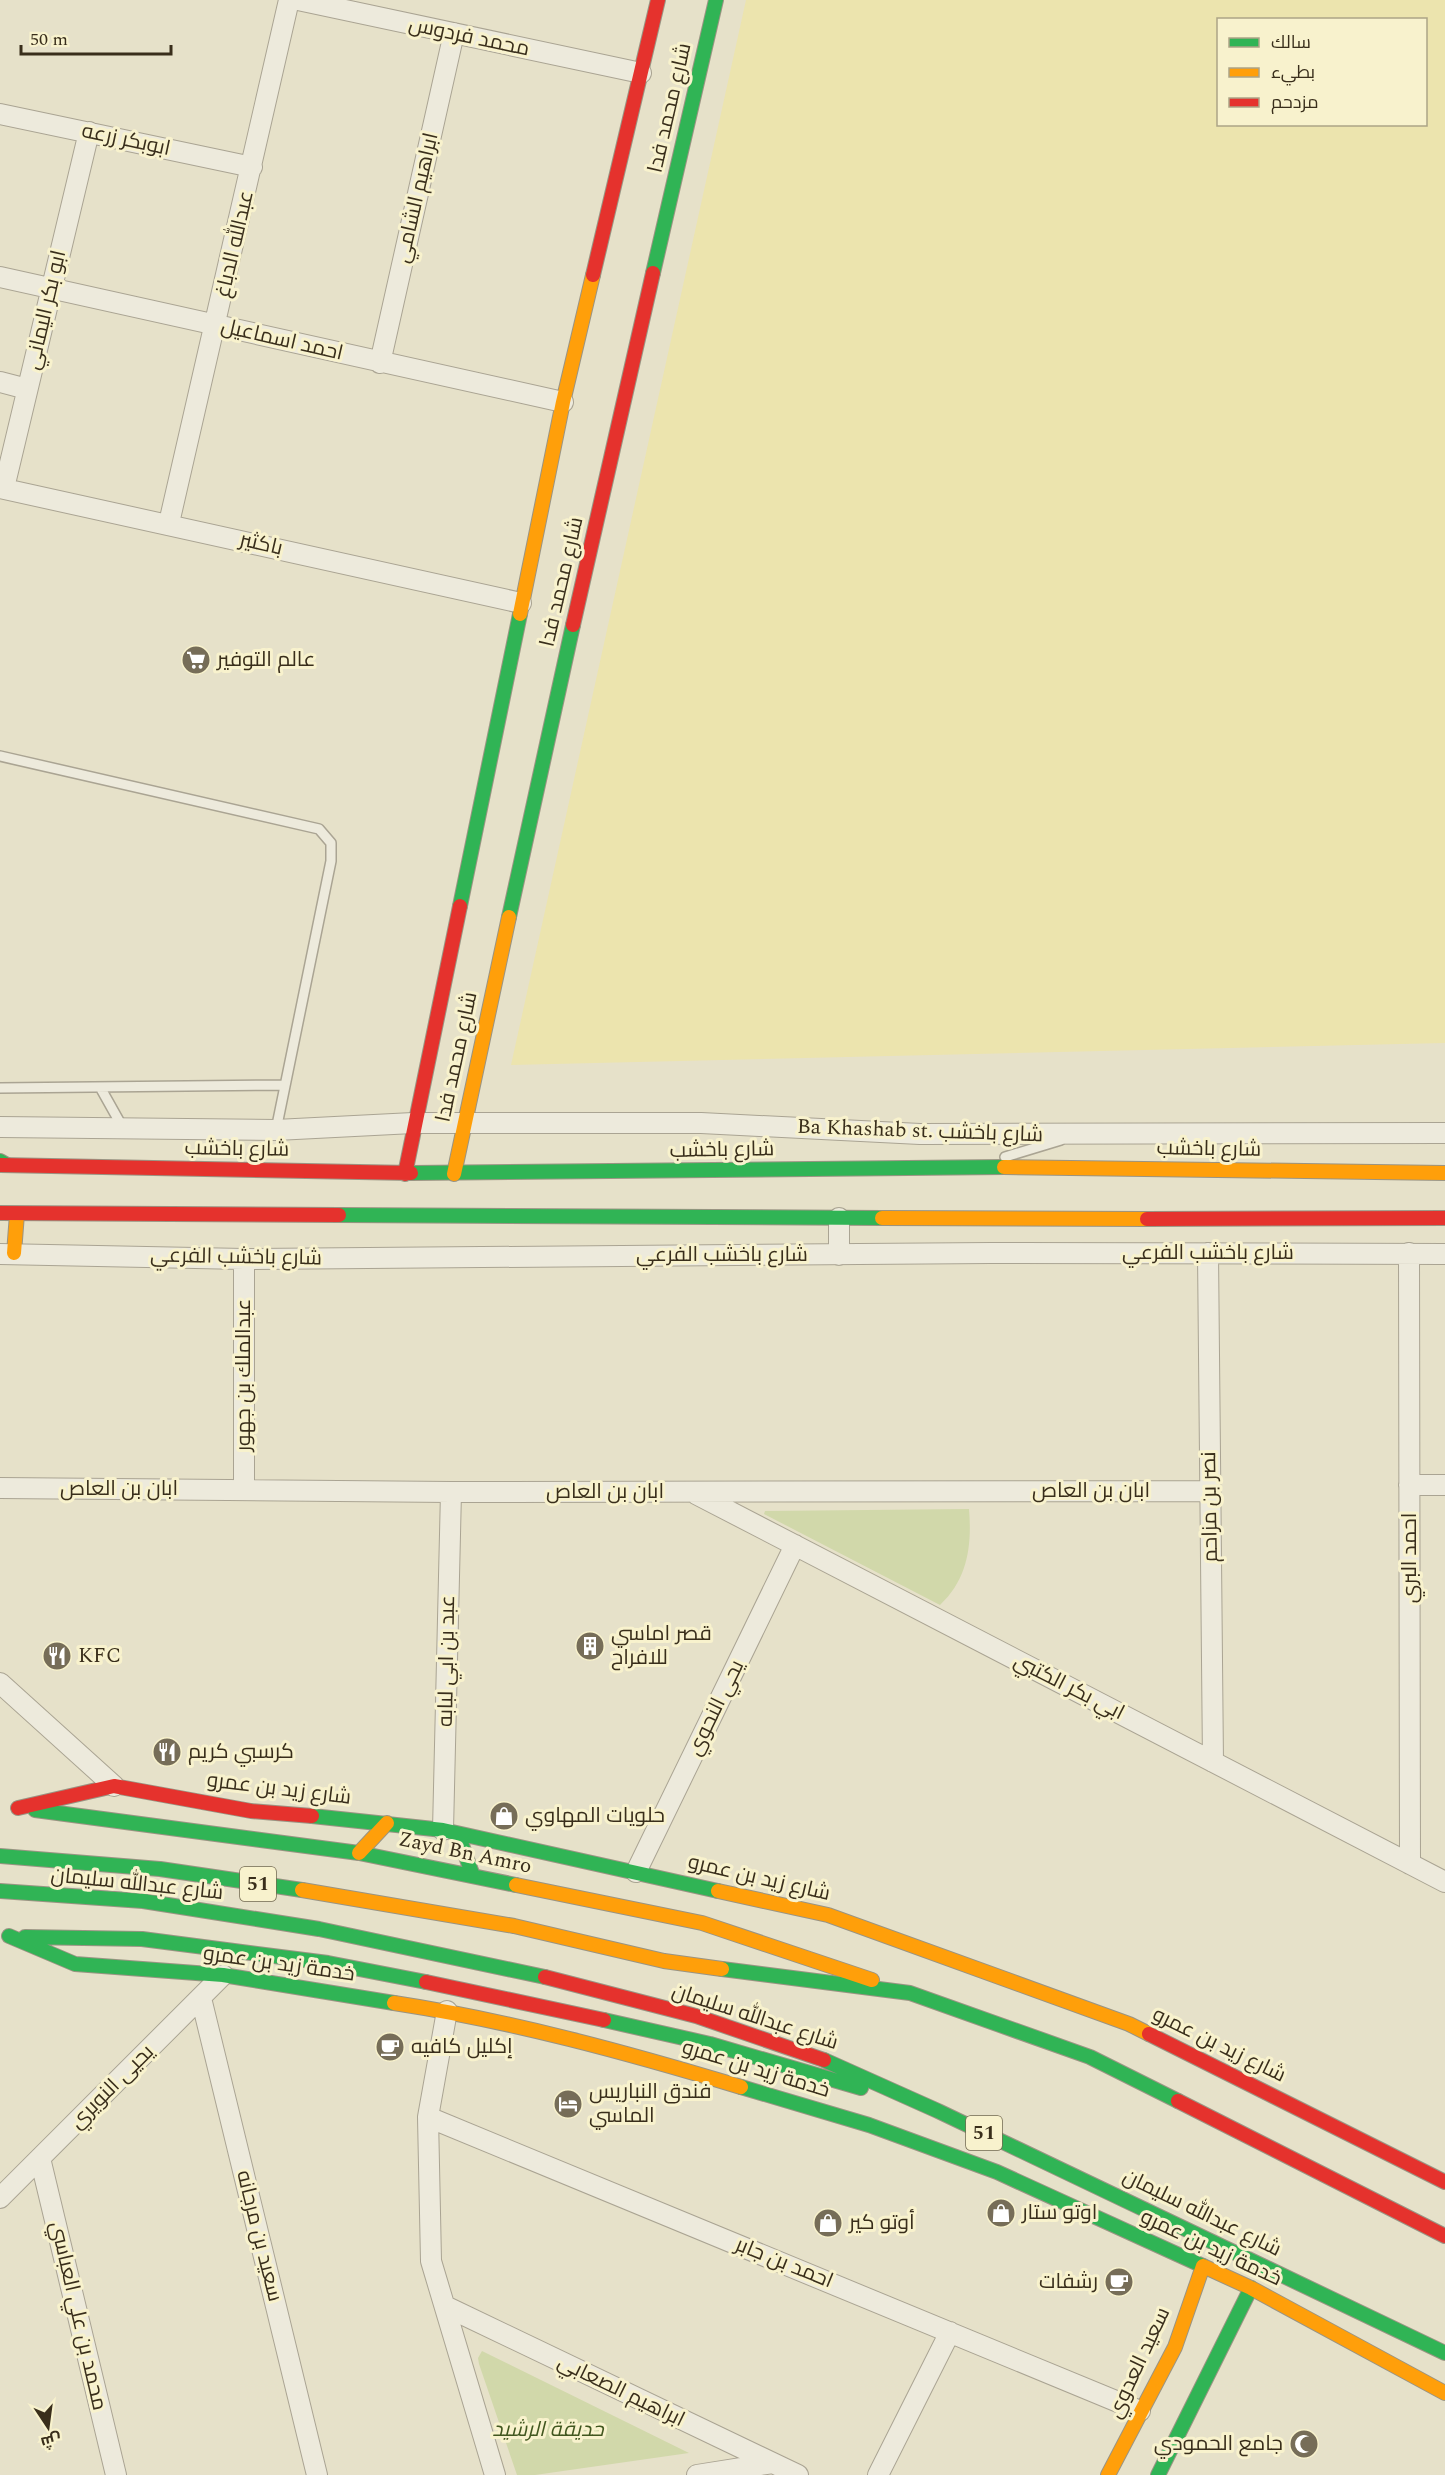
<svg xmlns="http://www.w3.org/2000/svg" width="1445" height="2475" viewBox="0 0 1445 2475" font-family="Spectral,Cairo,serif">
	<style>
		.green { fill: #d1d8aa }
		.sand { fill: #ece4ae; fill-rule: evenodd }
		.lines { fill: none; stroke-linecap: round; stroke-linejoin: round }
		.lane-casing { stroke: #aaa493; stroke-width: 12 }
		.street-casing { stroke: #aaa493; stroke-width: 22 }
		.fast-casing { stroke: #9a9483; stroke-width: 16 }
		.slow-casing { stroke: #9a9483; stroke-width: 16 }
		.jam-casing { stroke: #9a9483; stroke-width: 16 }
		.lane { stroke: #edeadc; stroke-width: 9 }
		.street { stroke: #edeadc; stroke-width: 20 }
		.fast { stroke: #30b455; stroke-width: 14 }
		.slow { stroke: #ff9f0a; stroke-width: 14 }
		.jam { stroke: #e5322d; stroke-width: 14 }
		.labels { text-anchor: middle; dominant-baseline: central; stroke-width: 6; stroke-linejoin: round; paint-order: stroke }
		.shield { fill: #f8f2cd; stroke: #726950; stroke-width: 1.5 }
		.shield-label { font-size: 20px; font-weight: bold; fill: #392e1b }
		.street-label { font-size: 21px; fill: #392e1b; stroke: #f8f2cd }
		.poi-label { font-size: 21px; fill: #392e1b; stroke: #f8f2cd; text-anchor: start }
		.park-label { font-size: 21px; font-style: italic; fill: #41571f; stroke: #f8f2cd }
	</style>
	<rect width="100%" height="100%" fill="#e6e1c9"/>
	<path class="green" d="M969 1509C972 1545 968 1579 940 1605L764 1514 765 1511Z
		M482 2351 689 2453 535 2475H517L479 2364 478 2358Z"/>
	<path class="sand" d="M746 0H1445V1043L511 1065ZM1218 20H1426V124H1218Z"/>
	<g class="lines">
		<g class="lane-casing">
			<path id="lane" d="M0 756 319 829 331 843V861L276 1130
				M100 1087 123 1128
				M0 1088 285 1085
				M1005 1157 1061 1140"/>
		</g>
		<g class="street-casing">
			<path id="street" d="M298 0 641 73
				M0 114 252 167
				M0 277 563 402
				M380 363 454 33
				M0 382 27 389
				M0 488 521 603
				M4 488 89 132
				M169 523 289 0
				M0 1127 276 1130 413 1123H701L920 1134 1445 1133
				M839 1218V1255
				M1208 1253 1213 1762
				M1409 1253 1410 1864
				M0 1254 244 1259 990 1253 1445 1254
				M244 1259V1490
				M1409 1485H1445
				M0 1488 451 1492 1210 1491
				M696 1494 1445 1882
				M0 1683 114 1786
				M443 1830 451 1492
				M636 1872 795 1545
				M201 1998 317 2475
				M447 2011 428 2117 431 2261 495 2475
				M428 2117 1140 2411
				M40 2158 116 2475
				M0 2198 223 1975
				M445 2306 798 2475
				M697 2475 773 2463
				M878 2475 950 2332"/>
		</g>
		<g class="fast-casing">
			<path id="fast" d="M653 273 716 0
				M460 906 520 614
				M509 917 573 625
				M0 1161 7 1165
				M411 1173 1004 1167
				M339 1215 882 1218
				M35 1810 359 1853 516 1885
				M312 1816 443 1830 718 1891
				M458 1834 473 1876
				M0 1856 160 1869 302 1890
				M0 1891 143 1901 319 1929 545 1977
				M9 1936 75 1964 223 1975 394 2003
				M25 1937 142 1939 328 1963 426 1982
				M722 1969 910 1993 1090 2057 1178 2101
				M604 2020 710 2044 861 2088
				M824 2060 938 2111 1445 2353
				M741 2087 869 2125 997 2172 1203 2266
				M1158 2475 1251 2288"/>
		</g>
		<g class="slow-casing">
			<path id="slow" d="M520 614 563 402 593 275
				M1004 1167 1445 1173
				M454 1174 509 917
				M882 1218 1147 1219
				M14 1253 17 1214
				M359 1853 387 1823
				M516 1885 702 1923 872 1980
				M302 1890 514 1926 664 1961 722 1969
				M718 1891 828 1915 1129 2024 1149 2034
				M394 2003C512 2021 628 2053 741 2087
				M1203 2266 1251 2288 1445 2393
				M1108 2475 1175 2347 1203 2266"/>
		</g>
		<g class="jam-casing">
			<path id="jam" d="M593 275 658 0
				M573 625 653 273
				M0 1165 411 1173
				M405 1174 460 906
				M0 1213 339 1215
				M1147 1219 1445 1218
				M18 1808 114 1786 251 1811 312 1816
				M545 1977 696 2016 824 2060
				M426 1982 604 2020
				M1149 2034 1445 2182
				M1178 2101 1445 2236"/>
		</g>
		<use href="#lane" class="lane"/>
		<use href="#street" class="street"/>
		<use href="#fast" class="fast"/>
		<use href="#slow" class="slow"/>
		<use href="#jam" class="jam"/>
	</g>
	<defs>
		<g id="supermarket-disc" transform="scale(1.5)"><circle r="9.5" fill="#766d58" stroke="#f8f2cd"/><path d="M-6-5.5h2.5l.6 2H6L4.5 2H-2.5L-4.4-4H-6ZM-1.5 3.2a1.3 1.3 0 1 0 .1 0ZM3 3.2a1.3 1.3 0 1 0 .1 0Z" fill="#fff"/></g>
		<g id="building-disc" transform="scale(1.5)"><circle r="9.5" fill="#766d58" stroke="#f8f2cd"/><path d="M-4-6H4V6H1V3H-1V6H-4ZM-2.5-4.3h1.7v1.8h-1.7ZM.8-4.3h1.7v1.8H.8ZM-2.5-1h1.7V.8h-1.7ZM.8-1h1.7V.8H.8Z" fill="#fff"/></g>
		<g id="restaurant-disc" transform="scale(1.5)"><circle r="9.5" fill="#766d58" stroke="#f8f2cd"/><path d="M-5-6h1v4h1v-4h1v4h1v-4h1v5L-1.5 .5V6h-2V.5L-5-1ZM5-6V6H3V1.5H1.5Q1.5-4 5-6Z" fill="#fff"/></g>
		<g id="shop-disc" transform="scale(1.5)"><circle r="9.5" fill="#766d58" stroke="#f8f2cd"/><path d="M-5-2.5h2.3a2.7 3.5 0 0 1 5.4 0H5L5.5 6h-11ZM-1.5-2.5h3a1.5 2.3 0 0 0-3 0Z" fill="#fff"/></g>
		<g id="cafe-disc" transform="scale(1.5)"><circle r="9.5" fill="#766d58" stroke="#f8f2cd"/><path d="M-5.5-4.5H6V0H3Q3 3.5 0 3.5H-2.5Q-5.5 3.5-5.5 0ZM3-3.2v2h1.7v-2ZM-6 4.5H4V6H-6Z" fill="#fff"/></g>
		<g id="hotel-disc" transform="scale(1.5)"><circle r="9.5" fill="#766d58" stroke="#f8f2cd"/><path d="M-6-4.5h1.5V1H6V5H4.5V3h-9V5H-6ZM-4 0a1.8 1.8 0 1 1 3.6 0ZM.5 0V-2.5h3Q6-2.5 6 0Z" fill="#fff"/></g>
		<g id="mosque-disc" transform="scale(1.5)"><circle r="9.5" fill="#766d58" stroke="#f8f2cd"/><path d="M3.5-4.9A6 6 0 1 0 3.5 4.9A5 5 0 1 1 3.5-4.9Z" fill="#fff"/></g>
	</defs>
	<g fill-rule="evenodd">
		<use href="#supermarket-disc" x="196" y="660"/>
		<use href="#building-disc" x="590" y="1646"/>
		<use href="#restaurant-disc" x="57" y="1656"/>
		<use href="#restaurant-disc" x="167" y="1752"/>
		<use href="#shop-disc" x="504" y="1816"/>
		<use href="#cafe-disc" x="390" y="2047"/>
		<use href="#hotel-disc" x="568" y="2104"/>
		<use href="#shop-disc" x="1001" y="2213"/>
		<use href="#shop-disc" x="828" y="2223"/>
		<use href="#cafe-disc" x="1119" y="2282"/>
		<use href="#mosque-disc" x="1304" y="2444"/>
	</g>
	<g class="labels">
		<g class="shield">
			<rect x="240" y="1867" width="36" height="34" rx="4.5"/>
			<rect x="966" y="2116" width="36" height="34" rx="4.5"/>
		</g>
		<g class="shield-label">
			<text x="258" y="1884">51</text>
			<text x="984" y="2133">51</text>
		</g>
		<g class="street-label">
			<text transform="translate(469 37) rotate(12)">محمد فردوس</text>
			<text transform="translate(670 108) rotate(-77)">شارع محمد فدا</text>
			<text transform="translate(126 140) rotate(12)">ابوبكر زرعه</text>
			<text transform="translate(417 198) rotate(-77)">ابراهيم الشامي</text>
			<text transform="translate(235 244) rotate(-77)">عبدالله الدباغ</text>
			<text transform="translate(46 310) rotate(-77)">ابو بكر اليماني</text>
			<text transform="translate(282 340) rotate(13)">احمد اسماعيل</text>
			<text transform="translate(261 544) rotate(13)">باكثير</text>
			<text transform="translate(562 582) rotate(-77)">شارع محمد فدا</text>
			<text transform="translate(457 1057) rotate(-78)">شارع محمد فدا</text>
			<text transform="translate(920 1131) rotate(2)">Ba Khashab st. شارع باخشب</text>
			<text transform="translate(237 1149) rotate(1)">شارع باخشب</text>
			<text transform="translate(1209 1149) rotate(1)">شارع باخشب</text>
			<text transform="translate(722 1150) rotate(-1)">شارع باخشب</text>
			<text x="1208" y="1253">شارع باخشب الفرعي</text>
			<text x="722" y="1255">شارع باخشب الفرعي</text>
			<text transform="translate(236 1257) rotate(1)">شارع باخشب الفرعي</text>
			<text transform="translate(244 1375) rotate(-90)">عبدالملك بن جهور</text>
			<text x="119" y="1489">ابان بن العاص</text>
			<text x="1091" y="1491">ابان بن العاص</text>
			<text x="605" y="1492">ابان بن العاص</text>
			<text transform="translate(1210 1507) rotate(-91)">نصر بن مزاحم</text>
			<text transform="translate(1410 1558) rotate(-90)">احمد البري</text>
			<text transform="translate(447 1661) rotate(-89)">عبد بن ابي لبابه</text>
			<text transform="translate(1069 1687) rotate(27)">ابي بكر الكتبي</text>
			<text transform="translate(716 1708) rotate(-64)">يحي النحوي</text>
			<text transform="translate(279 1789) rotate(7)">شارع زيد بن عمرو</text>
			<text transform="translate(465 1853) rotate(12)">Zayd Bn Amro</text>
			<text transform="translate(759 1878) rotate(13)">شارع زيد بن عمرو</text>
			<text transform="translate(137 1884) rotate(6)">شارع عبدالله سليمان</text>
			<text transform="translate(279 1964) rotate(8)">خدمة زيد بن عمرو</text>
			<text transform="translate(755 2017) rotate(18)">شارع عبدالله سليمان</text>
			<text transform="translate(1219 2045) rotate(26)">شارع زيد بن عمرو</text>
			<text transform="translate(756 2069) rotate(17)">خدمة زيد بن عمرو</text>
			<text transform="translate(112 2087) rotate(-45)">يحيى النويري</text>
			<text transform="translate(1202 2213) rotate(26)">شارع عبدالله سليمان</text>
			<text transform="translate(259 2236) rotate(76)">سعيد بن مرجانه</text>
			<text transform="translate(1211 2248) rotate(25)">خدمة زيد بن عمرو</text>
			<text transform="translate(784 2263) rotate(22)">احمد بن جابر</text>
			<text transform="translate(78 2316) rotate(77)">محمد بن علي العباسي</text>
			<text transform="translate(1139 2363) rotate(-65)">سعيد العدوي</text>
			<text transform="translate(621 2391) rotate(26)">ابراهيم الصعابي</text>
		</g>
		<g class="poi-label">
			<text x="217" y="660">عالم التوفير</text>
			<text x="611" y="1634">قصر اماسي<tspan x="611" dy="24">للافراح</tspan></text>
			<text x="78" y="1656">KFC</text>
			<text x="188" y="1752">كرسبي كريم</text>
			<text x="525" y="1816">حلويات المهاوي</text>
			<text x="411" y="2047">إكليل كافيه</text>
			<text x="589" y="2092">فندق النباريس<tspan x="589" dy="24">الماسي</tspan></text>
			<text x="1022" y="2213">اوتو ستار</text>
			<text x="849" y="2223">أوتو كير</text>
			<text x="1098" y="2282" text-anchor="end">رشفات</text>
			<text x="1283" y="2444" text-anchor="end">جامع الحمودي</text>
		</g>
		<g class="park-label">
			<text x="548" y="2430">حديقة الرشيد</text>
		</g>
	</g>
	<rect x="1217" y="18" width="210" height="108" fill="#f8f2cd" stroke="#aca486" stroke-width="1.5"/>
	<rect x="1229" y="38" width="30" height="9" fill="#30b455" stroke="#aca486" stroke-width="1.5"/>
	<text x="1271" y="48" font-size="18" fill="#392e1b">سالك</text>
	<rect x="1229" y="68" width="30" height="9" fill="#ff9f0a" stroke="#aca486" stroke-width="1.5"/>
	<text x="1271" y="78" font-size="18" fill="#392e1b">بطيء</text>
	<rect x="1229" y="98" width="30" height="9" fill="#e5322d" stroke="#aca486" stroke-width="1.5"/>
	<text x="1271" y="108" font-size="18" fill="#392e1b">مزدحم</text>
	<g transform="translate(48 2427) rotate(167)" stroke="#f8f2cd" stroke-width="4.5" paint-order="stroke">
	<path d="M0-4.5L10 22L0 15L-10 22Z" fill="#392e1b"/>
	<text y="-9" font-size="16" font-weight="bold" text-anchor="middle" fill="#392e1b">ش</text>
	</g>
	<path d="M21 45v9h150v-9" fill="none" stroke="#392e1b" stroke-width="3"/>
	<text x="30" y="45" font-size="18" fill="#392e1b" stroke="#f8f2cd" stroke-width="4.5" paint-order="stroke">50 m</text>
</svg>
